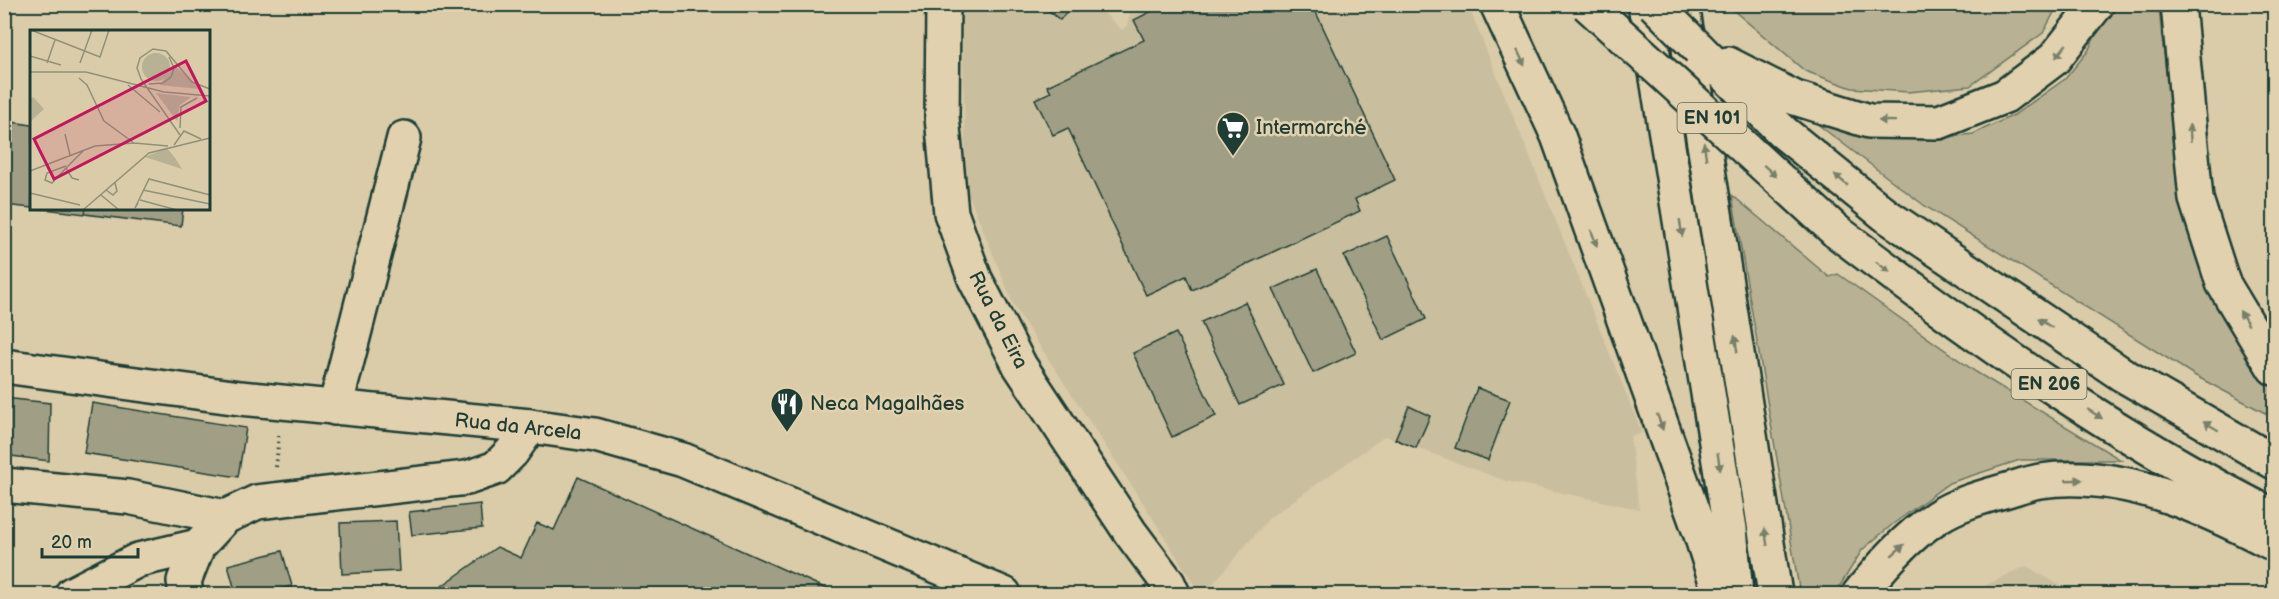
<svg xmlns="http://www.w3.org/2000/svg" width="2279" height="599" viewBox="0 0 2279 599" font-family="'Balsamiq Sans',sans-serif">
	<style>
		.built { fill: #c9be9e }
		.green { fill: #b8b194; stroke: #6c7764; stroke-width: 1.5 }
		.building { fill: #a09f85; stroke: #1f3d34; stroke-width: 1.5 }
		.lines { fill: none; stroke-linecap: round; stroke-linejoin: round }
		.street-casing { stroke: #1f3d34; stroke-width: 38 }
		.secondary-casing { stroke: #1f3d34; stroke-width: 38 }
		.highway-casing { stroke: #1f3d34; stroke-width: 38 }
		.path { stroke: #1f3d34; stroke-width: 4; stroke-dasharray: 1.5 4.5; stroke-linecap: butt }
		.street { stroke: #e2d1ae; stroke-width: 33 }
		.secondary { stroke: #e2d1ae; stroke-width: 33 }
		.highway { stroke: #e2d1ae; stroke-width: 33 }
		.highway-bridge-casing { stroke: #1f3d34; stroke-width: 38; stroke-linecap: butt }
		.highway-bridge { stroke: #e2d1ae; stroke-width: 33 }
		.oneway { fill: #77806b }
		.labels { text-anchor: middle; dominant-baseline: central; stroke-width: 5; stroke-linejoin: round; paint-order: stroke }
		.shield { fill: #e2d1ae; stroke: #5a6959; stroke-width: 1.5 }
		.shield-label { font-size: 18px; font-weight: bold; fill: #1f3d34 }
		.poi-label { font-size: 20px; fill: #1f3d34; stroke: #e2d1ae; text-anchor: start }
		.street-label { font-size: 20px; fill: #1f3d34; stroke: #e2d1ae }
		.inset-road { fill: none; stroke: #8f927a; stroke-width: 1.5 }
		.view { fill: #c2185b; fill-opacity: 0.15; stroke: #c2185b; stroke-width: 3 }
		.inset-edge { fill: none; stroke: #1f3d34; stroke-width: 3 }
	</style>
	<rect width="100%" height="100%" fill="#dacba9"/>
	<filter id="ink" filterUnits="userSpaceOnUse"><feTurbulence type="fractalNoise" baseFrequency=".0167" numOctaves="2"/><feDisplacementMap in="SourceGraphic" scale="12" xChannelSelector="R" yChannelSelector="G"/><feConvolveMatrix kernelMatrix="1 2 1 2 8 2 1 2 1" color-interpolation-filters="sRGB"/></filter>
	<g filter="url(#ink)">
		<path class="built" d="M962 5H1095L1122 30 1127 26 1131 8 1138 5H1468L1642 433 1630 436 1639 509 1506 481 1385 436 1269 518 1204 594H1200L1151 515 1015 308 966 188Z
			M2026 566 2075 594H1967H1968Z"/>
		<path class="green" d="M1727 5H2058L2043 33 1970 86 1908 92 1852 88 1805 71Z
			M2110 5H2159L2162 40 2183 189 2253 361 2274 388V409L2267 414 2194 375 1925 206 1812 120 1848 134 1922 140 1973 134 2014 115 2065 79 2088 51Z
			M1732 195 1829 277 1838 274 1976 372 2121 460H2020L1949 483 1893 524 1862 550 1835 594H1800Z"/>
		<path class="building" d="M1041 4H1073L1060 20Z
			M1312 4 1395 180 1355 199 1360 211 1192 290 1186 276 1146 295 1068 128 1053 135 1035 99 1051 92 1047 86 1144 40 1134 20 1160 7 1161 4Z
			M4 121 32 125V208L4 205Z
			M37 208H86L85 214Z
			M86 208H183L181 226 85 214Z
			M1387 236 1426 319 1383 340 1344 256Z
			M1317 269 1356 353 1313 373 1273 289Z
			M1245 302 1284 385 1240 405 1201 322Z
			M1176 333 1216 416 1172 437 1133 353Z
			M1477 388 1510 400 1488 460 1455 448Z
			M4 398 50 403 49 461 4 455Z
			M92 403 246 428 238 477 84 453Z
			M1409 406 1430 416 1416 448 1395 439Z
			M578 477 838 594H435L439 588 497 547 521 558 537 523 554 530Z
			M480 504 482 528 412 535 409 512Z
			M396 521 399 571 342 574 340 523Z
			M282 551 292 586 261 594H236L228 565Z
			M292 586 294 594H261Z"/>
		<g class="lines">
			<g class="street-casing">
				<path id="street" d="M943 4 942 117 951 213 975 279 1020 366 1130 532 1168 583 1173 594
					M335 408 404 138
					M4 485 128 497 225 517
					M72 594 138 560 198 546
					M186 594 184 581 198 546 225 517 257 502 467 478 496 468 512 452 530 426"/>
			</g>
			<g class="secondary-casing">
				<path id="secondary" d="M4 366 240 398 530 426 595 435 683 460 1004 594"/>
			</g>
			<g class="highway-casing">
				<path id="highway" d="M1497 4 1558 136 1701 535 1720 594
					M1645 4 1730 529 1736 594
					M1682 4 1775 594
					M2178 4 2196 199 2223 283 2274 368
					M1699 49 1783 132 1887 216 2123 375 2274 462
					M1728 64 1795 98 1869 121 1939 122 2005 96 2054 59 2097 4
					M1836 231C1974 336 2119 440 2274 516
					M1859 594C1882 566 1906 537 1937 517 1955 505 1979 498 2000 492 2013 489 2027 483 2040 481 2123 469 2203 507 2274 544"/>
			</g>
			<path class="path" d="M276 467 279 433"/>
			<use href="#street" class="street"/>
			<use href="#secondary" class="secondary"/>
			<use href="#highway" class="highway"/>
			<g class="highway-bridge-casing">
				<path id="highway-bridge" d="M1587 4 1836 231
					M1654 4 1699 49"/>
			</g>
			<use href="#highway-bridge" class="highway-bridge"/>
		</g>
		<defs><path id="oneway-solid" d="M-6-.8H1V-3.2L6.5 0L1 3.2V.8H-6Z" transform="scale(1.5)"/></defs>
		<g class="oneway">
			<use href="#oneway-solid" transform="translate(2061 51) rotate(129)"/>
			<use href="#oneway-solid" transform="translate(1521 58) rotate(65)"/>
			<use href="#oneway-solid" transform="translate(1887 121) rotate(-179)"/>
			<use href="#oneway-solid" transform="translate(2190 133) rotate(-95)"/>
			<use href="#oneway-solid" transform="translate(1705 151) rotate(-99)"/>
			<use href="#oneway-solid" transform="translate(1770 171) rotate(42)"/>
			<use href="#oneway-solid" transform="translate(1841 180) rotate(-140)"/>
			<use href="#oneway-solid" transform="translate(1681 228) rotate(81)"/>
			<use href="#oneway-solid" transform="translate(1594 238) rotate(70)"/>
			<use href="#oneway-solid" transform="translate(1883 267) rotate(37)"/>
			<use href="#oneway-solid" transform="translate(2244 318) rotate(-121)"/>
			<use href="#oneway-solid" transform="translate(2045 323) rotate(-146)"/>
			<use href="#oneway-solid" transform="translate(1736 344) rotate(-99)"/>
			<use href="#oneway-solid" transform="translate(2095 414) rotate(32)"/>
			<use href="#oneway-solid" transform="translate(1660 422) rotate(70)"/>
			<use href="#oneway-solid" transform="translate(2211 426) rotate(-150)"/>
			<use href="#oneway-solid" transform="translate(1719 462) rotate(81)"/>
			<use href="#oneway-solid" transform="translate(2074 480) rotate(-2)"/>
			<use href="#oneway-solid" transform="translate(1766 537) rotate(-99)"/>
			<use href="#oneway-solid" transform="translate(1898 550) rotate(-41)"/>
		</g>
	</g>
	<defs>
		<g id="supermarket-pin" transform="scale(1.725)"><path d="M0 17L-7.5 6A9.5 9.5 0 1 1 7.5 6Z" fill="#1f3d34" stroke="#e2d1ae"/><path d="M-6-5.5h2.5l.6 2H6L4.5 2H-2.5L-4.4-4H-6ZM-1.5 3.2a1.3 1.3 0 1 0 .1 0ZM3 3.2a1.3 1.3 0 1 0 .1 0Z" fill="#fff"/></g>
		<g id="restaurant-pin" transform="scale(1.725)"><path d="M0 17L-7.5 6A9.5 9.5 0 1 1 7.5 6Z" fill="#1f3d34" stroke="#e2d1ae"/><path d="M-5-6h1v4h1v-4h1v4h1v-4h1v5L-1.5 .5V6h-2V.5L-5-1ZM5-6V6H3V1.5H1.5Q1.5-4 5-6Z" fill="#fff"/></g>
	</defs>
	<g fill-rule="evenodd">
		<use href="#supermarket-pin" x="1233" y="128"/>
		<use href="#restaurant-pin" x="787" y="404"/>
	</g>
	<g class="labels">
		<g class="shield">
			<rect x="1677.5" y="103" width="69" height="30" rx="4.5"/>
			<rect x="2011.5" y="369" width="75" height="30" rx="4.5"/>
		</g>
		<g class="shield-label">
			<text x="1712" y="118">EN 101</text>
			<text x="2049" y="384">EN 206</text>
		</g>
		<g class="poi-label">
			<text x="1256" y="128">Intermarché</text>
			<text x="810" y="404">Neca Magalhães</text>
		</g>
		<g class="street-label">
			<text transform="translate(998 320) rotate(63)">Rua da Eira</text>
			<text transform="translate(518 427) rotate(6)">Rua da Arcela</text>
		</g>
	</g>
	<g transform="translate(30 30)">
		<rect width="180" height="180" fill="#dacba9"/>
		<path d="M112 37a14 14 0 1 1 28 0a14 14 0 1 1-28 0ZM145 36 170 58 169 59 129 55ZM126 63 161 67 150 75 147 91ZM3 67 14 79 0 92V69ZM137 118 145 128 152 139 115 127Z" fill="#b8b194"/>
		<path class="inset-road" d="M1 0 70 27 79 0M0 26 31 35M17 33 25 10M50 33 62 0M0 42H56L134 62 180 66M49 48 57 55 74 91 104 113M119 54 133 53 141 47 144 38 139 27M98 55 130 82M150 98 151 77 167 68M35 104 40 125M150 105 111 49 107 38 110 28 123 19 136 21 162 52 180 59M144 115 154 101 171 109M36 138 22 153 15 150 17 143 36 136M0 141 65 116 104 113 138 116M49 150 42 148 36 138 54 120M76 160 83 165 87 161 85 153M113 160 180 174M0 163 50 175M71 165 89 180M110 170 147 180M108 173 105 178 119 149 180 165M53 180 119 123 180 108"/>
		<path class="view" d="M156 31 176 71 24 149 4 109Z"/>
		<rect width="180" height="180" class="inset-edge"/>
	</g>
	<rect width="2279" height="599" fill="none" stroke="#e2d1ae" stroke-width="24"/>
	<rect x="12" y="12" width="2255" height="575" fill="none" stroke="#1f3d34" stroke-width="2" filter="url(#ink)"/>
	<path d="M42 548v9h96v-9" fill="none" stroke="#1f3d34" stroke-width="3"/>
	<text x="51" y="548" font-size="18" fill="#1f3d34" stroke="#e2d1ae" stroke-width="4.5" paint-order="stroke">20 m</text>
</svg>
